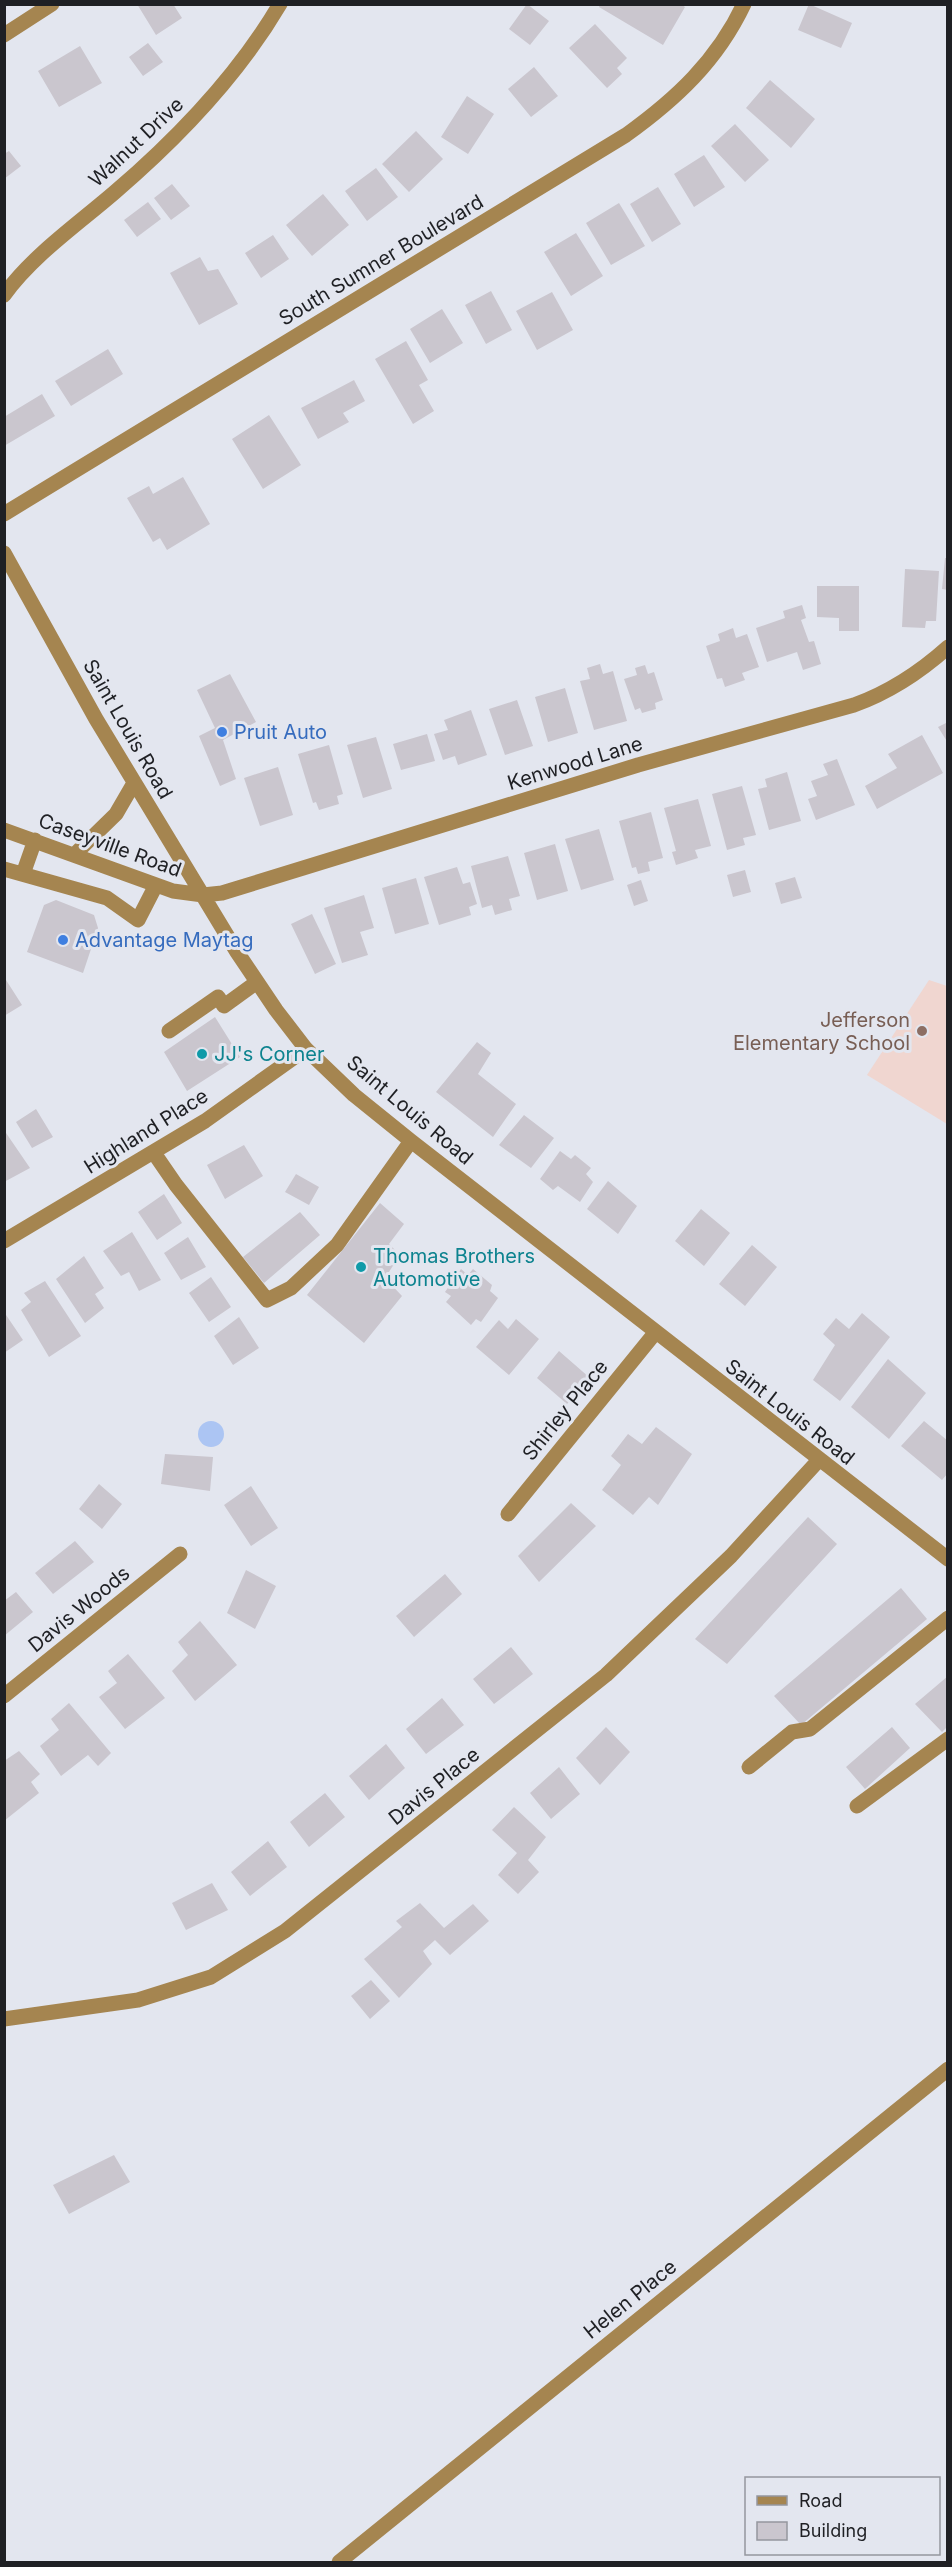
<svg xmlns="http://www.w3.org/2000/svg" width="952" height="2567" viewBox="0 0 952 2567" font-family="Inter,sans-serif">
	<style>
		.education { fill: #f0d6d0 }
		.water { fill: #acc5f3 }
		.building { fill: #cac6ce }
		.lines { fill: none; stroke-linecap: round; stroke-linejoin: round }
		.minor { stroke: #a58550; stroke-width: 15 }
		.shop-dot { fill: #3f7fe0; stroke: #e3e6ef; stroke-width: 2 }
		.education-dot { fill: #8d6e63; stroke: #e3e6ef; stroke-width: 2 }
		.culture-dot { fill: #0f9aa8; stroke: #e3e6ef; stroke-width: 2 }
		.labels { text-anchor: middle; dominant-baseline: central; stroke-width: 6; stroke-linejoin: round; paint-order: stroke }
		.street-label { font-size: 20px; fill: #1f2024; stroke: #e3e6ef }
		.shop-label { font-size: 20px; fill: #366cbe; stroke: #e3e6ef; text-anchor: start }
		.education-label { font-size: 20px; fill: #785e54; stroke: #e3e6ef; text-anchor: end }
		.culture-label { font-size: 20px; fill: #0d838f; stroke: #e3e6ef; text-anchor: start }
	</style>
	<rect width="100%" height="100%" fill="#e3e6ef"/>
	<path class="education" d="M929 980 947 986V1124L867 1075Z"/>
	<path class="water" d="M198 1434a13 13 0 1 1 26 0a13 13 0 1 1-26 0Z"/>
	<path class="building" d="M137 4H173L182 18 156 35Z
		M527 4 549 21 530 45 509 29Z
		M600 4H681L685 7 663 45 599 7Z
		M809 4 852 23 841 48 798 30Z
		M595 24 627 58 617 68 622 74 607 88 569 48Z
		M148 43 163 62 143 76 129 57Z
		M80 46 102 83 59 107 38 71Z
		M534 67 558 96 531 117 508 89Z
		M770 80 815 119 791 148 746 108Z
		M467 96 494 114 468 154 441 137Z
		M735 124 769 160 745 182 711 146Z
		M416 131 443 159 409 192 382 164Z
		M9 151 21 166 4 179V154Z
		M704 155 725 187 694 207 674 174Z
		M376 168 398 197 367 221 345 191Z
		M172 184 190 206 171 220 154 198Z
		M658 187 681 224 652 242 630 204Z
		M323 194 349 225 312 256 286 225Z
		M148 202 161 219 137 237 124 220Z
		M619 203 645 246 611 265 586 223Z
		M576 233 603 276 571 296 544 252Z
		M273 235 289 259 261 278 245 253Z
		M200 257 208 271 218 269 238 304 199 325 170 273Z
		M491 291 512 330 486 344 465 305Z
		M552 292 573 330 537 350 516 311Z
		M442 309 463 343 430 363 410 329Z
		M406 341 428 380 419 385 434 411 413 424 375 359Z
		M108 349 123 374 71 406 55 381Z
		M354 380 365 401 343 413 349 422 318 439 301 408Z
		M42 394 55 416 4 446V417Z
		M269 415 301 465 263 489 232 439Z
		M183 477 210 524 167 550 160 538 153 542 127 498 149 486 153 494Z
		M945 558H948V590L942 589Z
		M905 569 939 571 936 621H926L925 628 902 627Z
		M817 586H859V631H839V618L817 617Z
		M802 605 806 618 801 620 809 642 814 641 821 664 803 670 797 652 767 662 756 628 785 618 783 611Z
		M733 628 736 638 747 634 759 667 742 673 745 680 725 687 722 678 717 679 706 646 720 641 718 634Z
		M600 664 603 674 613 671 627 721 594 730 580 681 590 679 587 668Z
		M645 665 648 674 654 672 663 700 655 703 656 709 642 713 640 708 635 710 624 679 637 675 635 668Z
		M230 674 256 722 223 740 236 779 220 786 199 736 215 728 197 690Z
		M565 688 578 733 548 742 535 697Z
		M517 700 533 746 505 755 489 709Z
		M471 710 487 755 458 765 455 756 443 760 434 734 448 730 444 720Z
		M948 722V743L938 727Z
		M427 734 435 761 401 770 393 744Z
		M922 735 943 773 877 809 865 786 897 768 888 754Z
		M376 737 392 789 363 798 347 745Z
		M329 745 343 794 337 796 339 804 319 810 316 802 313 803 298 754Z
		M837 759 855 805 816 820 808 799 817 796 811 781 828 775 823 764Z
		M278 767 293 815 260 826 244 778Z
		M787 772 801 821 769 830 758 789 767 787 765 779Z
		M742 786 756 835 743 838 745 845 727 850 712 794Z
		M698 799 711 846 695 850 698 858 676 865 672 852 676 851 664 808Z
		M651 812 663 858 648 862 650 871 638 874 636 867 632 868 619 821Z
		M599 829 614 880 581 890 565 839Z
		M555 844 568 891 537 900 524 853Z
		M508 856 520 896 509 899 512 910 495 915 492 905 482 908 471 866Z
		M457 867 463 884 470 882 477 904 469 907 471 915 439 925 424 877Z
		M745 870 751 892 733 897 727 875Z
		M795 877 802 898 781 904 775 883Z
		M416 878 429 924 395 934 382 888Z
		M641 880 648 901 634 906 627 885Z
		M364 895 374 928 360 932 368 955 342 963 324 908Z
		M56 900 94 915 98 928 83 973 27 952 44 905Z
		M312 914 336 964 315 974 291 924Z
		M6 980 22 1005 4 1016V981Z
		M215 1017 240 1057 187 1091 164 1052Z
		M477 1042 491 1053 478 1074 516 1104 493 1137 436 1092Z
		M36 1109 53 1137 32 1148 16 1122Z
		M524 1115 554 1138 531 1168 499 1145Z
		M4 1130 30 1168 4 1182Z
		M244 1145 263 1176 225 1199 207 1165Z
		M560 1151 571 1159 575 1155 591 1168 586 1174 593 1182 580 1202 558 1186 553 1190 540 1179Z
		M296 1174 319 1187 309 1205 285 1192Z
		M608 1181 637 1206 618 1234 587 1209Z
		M164 1194 182 1223 157 1240 138 1212Z
		M380 1203 404 1224 389 1244 400 1255 385 1278 402 1296 364 1343 307 1295Z
		M701 1209 730 1233 704 1266 675 1241Z
		M300 1212 320 1235 264 1283 243 1257Z
		M132 1232 161 1280 139 1291 129 1272 121 1276 103 1251Z
		M188 1237 206 1267 181 1280 164 1253Z
		M752 1245 777 1267 745 1306 719 1284Z
		M84 1256 104 1288 95 1294 104 1308 85 1323 56 1279Z
		M461 1269 468 1275 473 1269 492 1285 490 1291 498 1298 481 1322 476 1319 471 1325 446 1302 451 1296 445 1292Z
		M211 1277 231 1307 209 1322 189 1293Z
		M45 1281 81 1336 49 1357 21 1310 31 1302 24 1293Z
		M4 1312 23 1340 4 1353Z
		M862 1313 890 1337 840 1401 813 1380 835 1345 823 1334 836 1318 849 1329Z
		M239 1317 259 1348 233 1365 214 1336Z
		M516 1319 539 1339 509 1375 476 1347 499 1320 508 1329Z
		M559 1351 590 1378 567 1404 537 1378Z
		M888 1359 926 1393 889 1439 851 1407Z
		M924 1421 948 1441V1473L942 1480 901 1446Z
		M656 1427 692 1454 658 1505 649 1497 633 1515 602 1490 621 1465 611 1456 628 1434 642 1444Z
		M165 1454 213 1457 210 1491 161 1484Z
		M99 1484 122 1504 102 1529 79 1509Z
		M251 1486 278 1528 251 1546 224 1505Z
		M571 1503 596 1526 539 1582 518 1556Z
		M808 1517 837 1544 727 1664 695 1639Z
		M75 1541 94 1562 53 1594 35 1573Z
		M246 1570 276 1586 255 1629 227 1613Z
		M445 1574 462 1594 414 1637 396 1616Z
		M901 1588 927 1619 801 1725 774 1696Z
		M16 1592 33 1612 4 1636V1601Z
		M200 1621 237 1665 195 1701 172 1671 188 1655 178 1642Z
		M511 1647 533 1674 494 1704 473 1679Z
		M128 1654 165 1698 125 1729 99 1697 117 1683 108 1671Z
		M948 1676V1726L942 1732 915 1704Z
		M442 1698 464 1725 426 1754 406 1729Z
		M69 1703 111 1753 98 1766 88 1755 61 1776 40 1746 59 1730 51 1719Z
		M606 1727 630 1752 600 1785 576 1758Z
		M892 1727 910 1748 865 1789 846 1767Z
		M386 1744 405 1768 369 1800 349 1776Z
		M19 1751 40 1774 31 1782 39 1793 4 1821V1761Z
		M559 1767 580 1794 551 1819 530 1793Z
		M325 1793 345 1817 309 1847 290 1822Z
		M514 1807 546 1837 528 1860 539 1872 518 1894 498 1875 517 1853 492 1830Z
		M268 1841 287 1867 250 1896 231 1872Z
		M212 1883 228 1910 186 1930 172 1903Z
		M420 1903 444 1928 473 1904 489 1921 450 1955 435 1940 423 1951 432 1964 399 1998 364 1959 402 1927 396 1921Z
		M371 1980 390 2001 370 2019 351 1996Z
		M114 2155 130 2182 69 2214 53 2185Z"/>
	<g class="lines">
		<path class="minor" d="M4 35 52 4
			M4 295C33 255 78 224 115 192 178 138 237 77 280 4
			M4 514 626 135C676 99 717 61 744 4
			M4 553 96 719 237 952 276 1010 306 1049 354 1095 411 1141 948 1559
			M4 830 173 891 203 895 222 893 638 765 854 705C890 692 919 673 948 647
			M75 854 116 814 134 783
			M4 869 107 898 138 920 156 885
			M23 874 35 840
			M169 1031 218 997 224 1006 257 982
			M154 1153 176 1185 267 1300 291 1288 337 1245 411 1141
			M4 1241 205 1121 306 1049
			M508 1514 655 1333
			M4 1696 180 1554
			M749 1767 792 1732 810 1729 948 1618
			M857 1806 948 1739
			M4 2019 138 2000 211 1977 285 1931 606 1675 731 1556 818 1461
			M339 2562 948 2069"/>
	</g>
	<g class="shop-dot">
		<circle cx="222" cy="732" r="6"/>
		<circle cx="63" cy="940" r="6"/>
	</g>
	<circle class="education-dot" cx="922" cy="1031" r="6"/>
	<g class="culture-dot">
		<circle cx="202" cy="1054" r="6"/>
		<circle cx="361" cy="1267" r="6"/>
	</g>
	<g class="labels">
		<g class="street-label">
			<text transform="translate(136 142) rotate(-43)">Walnut Drive</text>
			<text transform="translate(381 260) rotate(-31)">South Sumner Boulevard</text>
			<text transform="translate(128 729) rotate(60)">Saint Louis Road</text>
			<text transform="translate(575 763) rotate(-17)">Kenwood Lane</text>
			<text transform="translate(110 845) rotate(20)">Caseyville Road</text>
			<text transform="translate(410 1110) rotate(40)">Saint Louis Road</text>
			<text transform="translate(146 1131) rotate(-32)">Highland Place</text>
			<text transform="translate(565 1410) rotate(-51)">Shirley Place</text>
			<text transform="translate(790 1412) rotate(38)">Saint Louis Road</text>
			<text transform="translate(79 1609) rotate(-39)">Davis Woods</text>
			<text transform="translate(434 1786) rotate(-39)">Davis Place</text>
			<text transform="translate(630 2299) rotate(-39)">Helen Place</text>
		</g>
		<g class="shop-label">
			<text x="234" y="732">Pruit Auto</text>
			<text x="75" y="940">Advantage Maytag</text>
		</g>
		<g class="education-label">
			<text x="910" y="1020">Jefferson<tspan x="910" dy="23">Elementary School</tspan></text>
		</g>
		<g class="culture-label">
			<text x="214" y="1054">JJ's Corner</text>
			<text x="373" y="1256">Thomas Brothers<tspan x="373" dy="23">Automotive</tspan></text>
		</g>
	</g>
	<rect width="952" height="2567" fill="none" stroke="#1f2024" stroke-width="12"/>
	<rect x="745" y="2477" width="195" height="78" fill="#e3e6ef" stroke="#95979e" stroke-width="1.5"/>
	<rect x="757" y="2496" width="30" height="9" fill="#a58550" stroke="#95979e" stroke-width="1.5"/>
	<text x="799" y="2507" font-size="18" fill="#1f2024">Road</text>
	<rect x="757" y="2522" width="30" height="18" fill="#cac6ce" stroke="#95979e" stroke-width="1.5"/>
	<text x="799" y="2537" font-size="18" fill="#1f2024">Building</text>
</svg>
